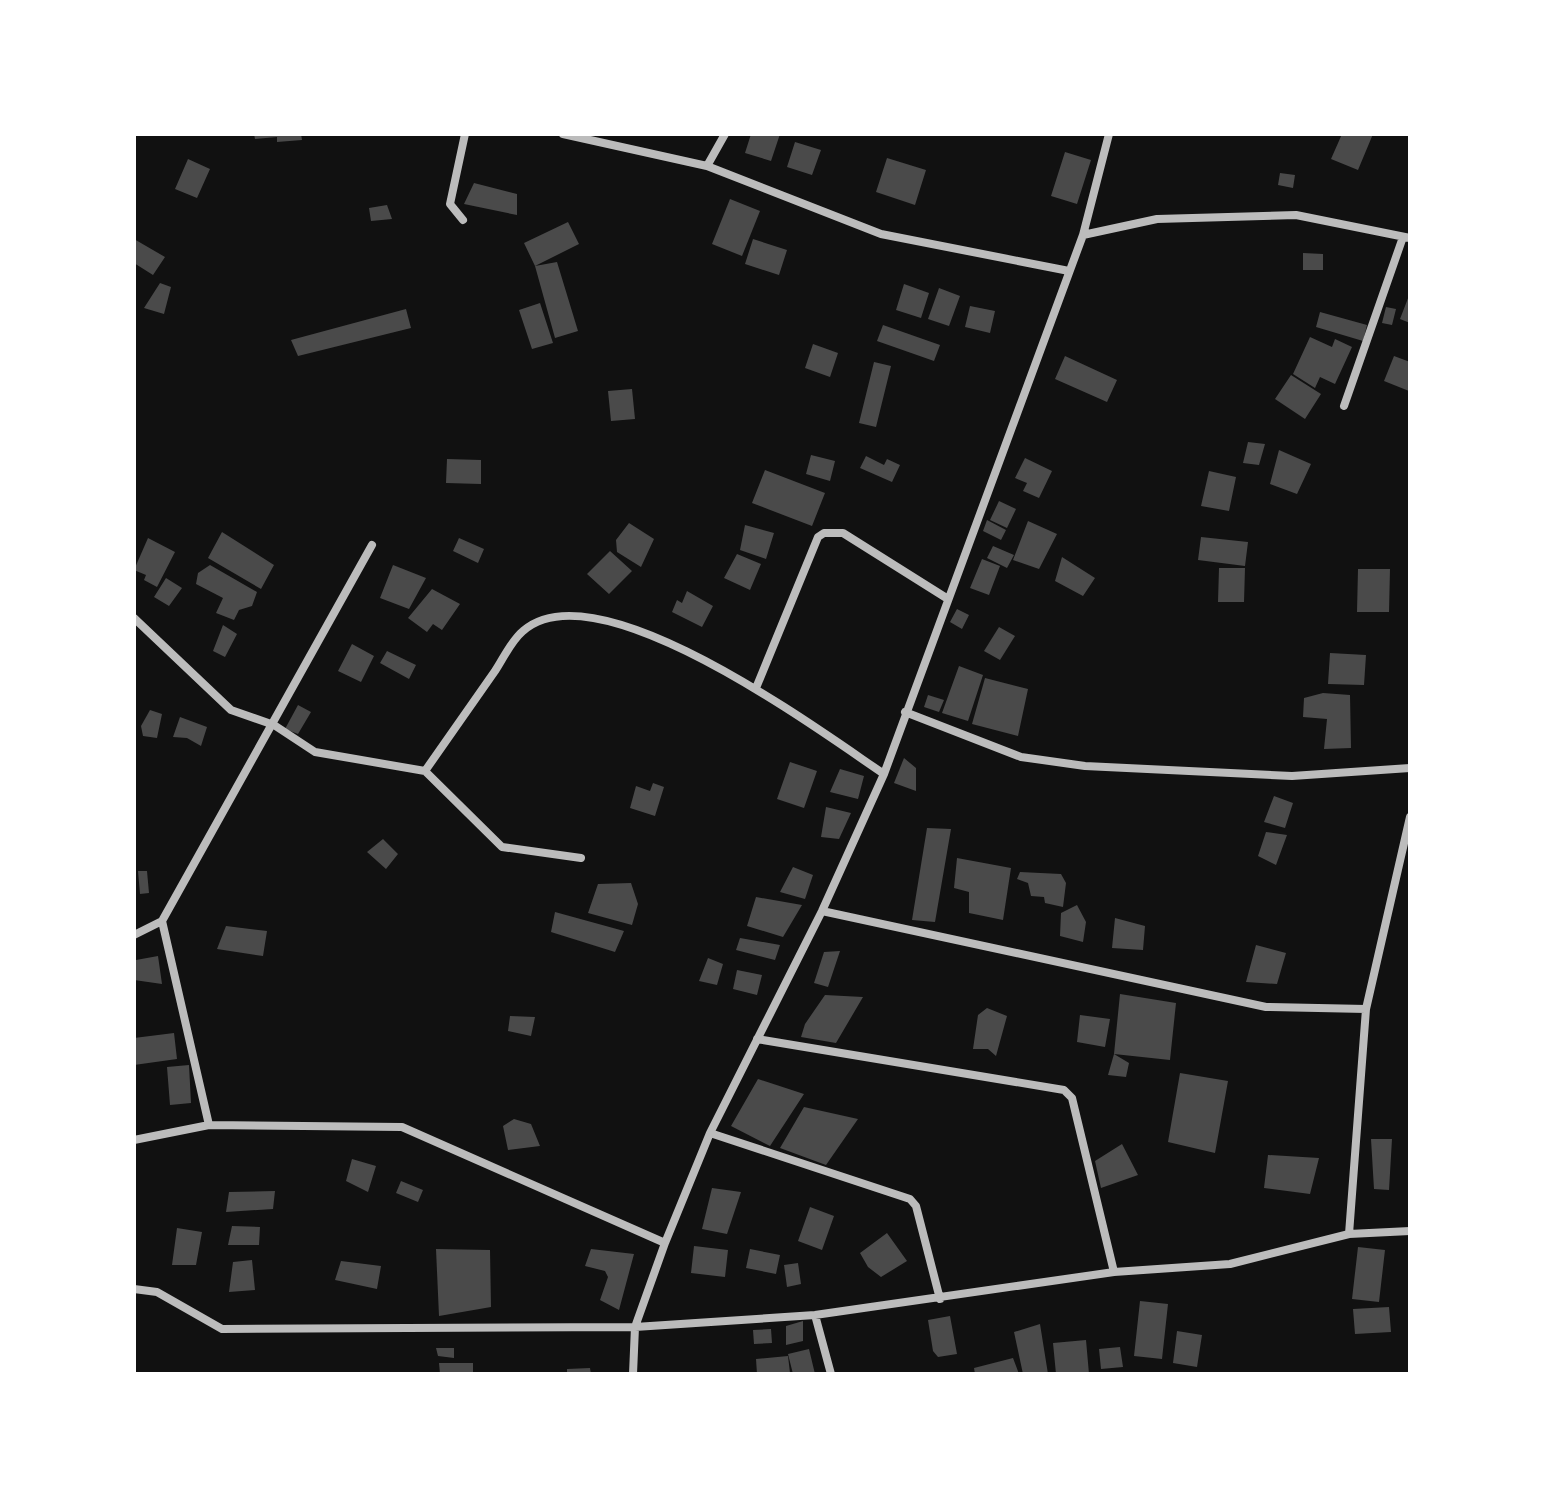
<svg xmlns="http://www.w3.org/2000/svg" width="1544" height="1508" viewBox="0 0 1544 1508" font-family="'Roboto Condensed',sans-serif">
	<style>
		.building { fill: #4a4a4a }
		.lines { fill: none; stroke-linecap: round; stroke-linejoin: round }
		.minor { stroke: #bcbcbc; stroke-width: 8 }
	</style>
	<rect width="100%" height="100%" fill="#111"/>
	<path class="building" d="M254 134H301L302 140 277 142V137L255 139Z
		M751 134H780L771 161 745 153Z
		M1342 134H1373L1358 170 1331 159Z
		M795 142 821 150 812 175 787 167Z
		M1065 152 1091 160 1077 204 1051 196Z
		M887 158 926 170 915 205 876 192Z
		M188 159 210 169 197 198 175 189Z
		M1280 173 1295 175 1293 188 1278 185Z
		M474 183 517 194V215L464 204Z
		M730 199 760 211 742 256 712 244Z
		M387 205 392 219 371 221 369 208Z
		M568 222 579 244 535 266 524 243Z
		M134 239 165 257 153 275 134 263Z
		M753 239 787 250 779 275 745 264Z
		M1303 253 1323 254V270H1303Z
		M557 262 578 331 555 338 535 266Z
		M160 283 171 287 164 314 144 308Z
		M904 284 929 293 921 318 896 310Z
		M939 288 960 296 949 326 928 319Z
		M1410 293V323L1400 319Z
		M540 303 553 343 532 349 519 310Z
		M970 306 995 311 990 333 965 327Z
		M1386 307 1396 309 1392 325 1382 323Z
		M406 309 411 328 298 356 291 340Z
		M1320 312 1367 325 1363 341 1316 327Z
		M883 325 940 345 934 361 877 341Z
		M1310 337 1332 347 1335 339 1352 347 1335 384 1320 377 1315 388 1293 374Z
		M813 344 838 353 830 377 805 368Z
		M1065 356 1117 380 1107 402 1055 379Z
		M1394 356 1410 362 1409 391 1384 381Z
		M874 362 891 366 876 427 859 423Z
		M1291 375 1321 394 1305 419 1275 399Z
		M632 389 635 419 611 421 608 391Z
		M1248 442 1265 444 1259 465 1243 463Z
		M1279 450 1311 464 1297 494 1270 484Z
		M811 455 835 461 830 481 806 474Z
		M866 456 884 465 887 459 900 465 892 482 860 468Z
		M1025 458 1052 471 1039 498 1023 491 1027 483 1015 478Z
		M447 459 481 460V484L446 483Z
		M765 470 825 493 812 526 752 503Z
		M1209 471 1236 477 1229 511 1201 506Z
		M999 501 1016 509 1007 528 990 520Z
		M987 520 1006 530 1001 540 983 531Z
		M1028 521 1057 534 1039 569 1013 560Z
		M629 523 654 539 641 567 617 552 616 540Z
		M745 525 774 533 766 559 740 550Z
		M222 532 274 565 261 589 208 558Z
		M1201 537 1248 542 1245 566 1198 560Z
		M148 538 175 552 157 587 144 580 146 575 134 570Z
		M459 538 484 549 478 563 453 551Z
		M993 546 1014 555 1007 568 987 558Z
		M610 551 632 571 609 594 587 574Z
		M737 554 761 564 750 590 724 578Z
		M1062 557 1095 578 1083 596 1055 581Z
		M982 559 1000 566 989 595 970 588Z
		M210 565 257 592 252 606 239 610 234 620 216 613 223 598 196 584 198 573Z
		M393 565 426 578 409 609 380 598Z
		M1219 568H1245L1244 602H1218Z
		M1358 569H1390L1389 612H1357Z
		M166 578 182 588 169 606 154 597Z
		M432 589 460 604 442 630 433 624 427 632 408 618Z
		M687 591 713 606 702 627 672 612 677 600 682 603Z
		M957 609 969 615 962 629 950 622Z
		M223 625 237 634 225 657 213 651Z
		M999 627 1015 636 1000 660 984 651Z
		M352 644 374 656 361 682 338 671Z
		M387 651 416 665 409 679 380 663Z
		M1330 653 1366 655 1364 685 1328 684Z
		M959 666 983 675 968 721 942 713Z
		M985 678 1028 689 1018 736 972 724Z
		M1323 693 1350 695 1351 748 1324 749 1327 719 1303 717 1304 698Z
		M928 695 944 700 939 712 924 707Z
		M298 705 311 712 298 734 285 729Z
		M150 710 162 714 157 738 143 736 141 726Z
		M180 717 207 727 201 746 187 738 173 737Z
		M904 758 916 768V791L894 783Z
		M790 762 817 771 804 808 777 799Z
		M840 769 864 776 858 799 830 792Z
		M653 783 664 787 655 816 630 808 636 786 650 791Z
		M1274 796 1293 803 1285 828 1264 822Z
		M826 807 851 813 839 839 821 837Z
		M927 828 951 829 935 922 912 920Z
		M1266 832 1287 835 1276 865 1258 856Z
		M383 839 398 854 386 869 367 852Z
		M957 858 1011 868 1003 920 969 913V892L954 888Z
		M793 867 813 875 805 899 780 892Z
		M138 871H147L149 893 140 894Z
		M1020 872 1061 874 1066 883 1063 907 1045 903 1044 897 1031 896 1028 883 1017 879Z
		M631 883 638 904 632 925 588 913 598 884Z
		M756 897 802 905 783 937 747 926Z
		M1077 905 1086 922 1083 942 1060 936 1061 913Z
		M555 912 624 931 615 952 551 932Z
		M1115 918 1145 926 1143 950 1112 948Z
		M226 926 267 931 263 956 217 949Z
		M740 938 780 945 775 960 736 950Z
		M1256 945 1286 953 1277 984 1246 982Z
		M840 951 828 987 814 983 824 952Z
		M158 956 162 984 134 980 136 960Z
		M708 958 723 964 717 985 699 981Z
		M737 970 762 975 757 995 733 989Z
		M1120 994 1176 1003 1170 1060 1114 1054Z
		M825 995 863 997 836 1043 801 1037 805 1024Z
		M987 1008 1007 1016 996 1056 988 1049H973L978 1015Z
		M1080 1015 1110 1019 1105 1047 1077 1042Z
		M510 1016 535 1017 531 1036 508 1031Z
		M174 1033 177 1059 134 1065V1038Z
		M1114 1054 1129 1063 1126 1077 1108 1075Z
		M189 1065 191 1103 170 1105 167 1067Z
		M1180 1073 1228 1081 1215 1153 1168 1142Z
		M758 1079 804 1094 770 1146 731 1126Z
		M804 1107 858 1119 826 1165 780 1148Z
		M514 1119 531 1124 540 1146 508 1150 503 1126Z
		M1371 1139H1392L1389 1190 1374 1189Z
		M1122 1144 1138 1175 1101 1188 1095 1161Z
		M1268 1155 1319 1158 1310 1194 1264 1188Z
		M352 1159 376 1166 368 1192 346 1181Z
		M401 1181 423 1190 418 1202 396 1193Z
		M712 1188 741 1192 727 1234 702 1229Z
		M275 1191 273 1209 226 1212 229 1192Z
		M810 1207 834 1216 822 1250 798 1241Z
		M232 1226 260 1227 259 1245H228Z
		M177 1228 202 1232 196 1265H172Z
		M887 1233 907 1261 881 1277 868 1267 860 1253Z
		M694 1246 728 1250 725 1277 691 1273Z
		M1358 1247 1385 1250 1379 1302 1352 1299Z
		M436 1249 490 1250 491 1307 439 1316Z
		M591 1249 634 1254 619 1310 600 1300 608 1277 605 1271 585 1266Z
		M750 1249 780 1255 776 1274 746 1268Z
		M252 1260 255 1290 229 1292 233 1262Z
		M341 1261 381 1266 377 1289 335 1280Z
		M798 1263 801 1284 787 1287 784 1265Z
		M1140 1301 1168 1304 1162 1359 1134 1356Z
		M1389 1307 1391 1332 1355 1334 1353 1309Z
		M950 1316 957 1354 938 1357 933 1351 928 1320Z
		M803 1321V1341L786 1345V1326Z
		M1040 1324 1048 1374H1023L1014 1332Z
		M771 1329 772 1343 754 1344 753 1330Z
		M1177 1331 1202 1335 1197 1367 1173 1363Z
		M1086 1340 1089 1374H1056L1053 1343Z
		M1120 1347 1123 1367 1101 1369 1099 1349Z
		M436 1348H454V1358L438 1356Z
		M809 1349 815 1374H793L788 1354Z
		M788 1356 790 1373 757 1374 756 1359Z
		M1013 1358 1019 1374H975L974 1368Z
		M439 1363H473V1374H440Z
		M590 1368 591 1374H567V1369Z"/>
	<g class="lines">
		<path class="minor" d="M563 134 707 166 881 234 1069 271
			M707 166 725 134
			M463 220 450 204 465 134
			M1083 235 1109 134
			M1344 406 1403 237
			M134 618 231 710 274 725 315 752 425 771 502 847 581 858
			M756 688 818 537 824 533H843L948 599
			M905 712 1021 757 1085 766 1292 776 1410 768
			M425 771C448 738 472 704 495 671 503 659 511 641 523 631 597 566 817 729 884 774
			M822 911 1266 1007 1366 1009
			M162 921 209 1125
			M134 935 162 921 372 545
			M757 1039 1064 1090 1072 1098 1114 1272
			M710 1133 910 1199 916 1206 940 1299
			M134 1140 209 1125 402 1127 665 1243
			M1349 1234 1366 1009 1410 817
			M134 1289 157 1292 222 1329 635 1327 815 1315 1114 1272 1230 1264 1349 1234 1410 1231
			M815 1315 831 1374
			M633 1374 635 1327 665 1243 710 1133 822 911 884 774 1083 235 1157 219 1296 215 1410 238"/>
	</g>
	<rect width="1544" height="1508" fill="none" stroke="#ffffff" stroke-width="272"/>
</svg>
